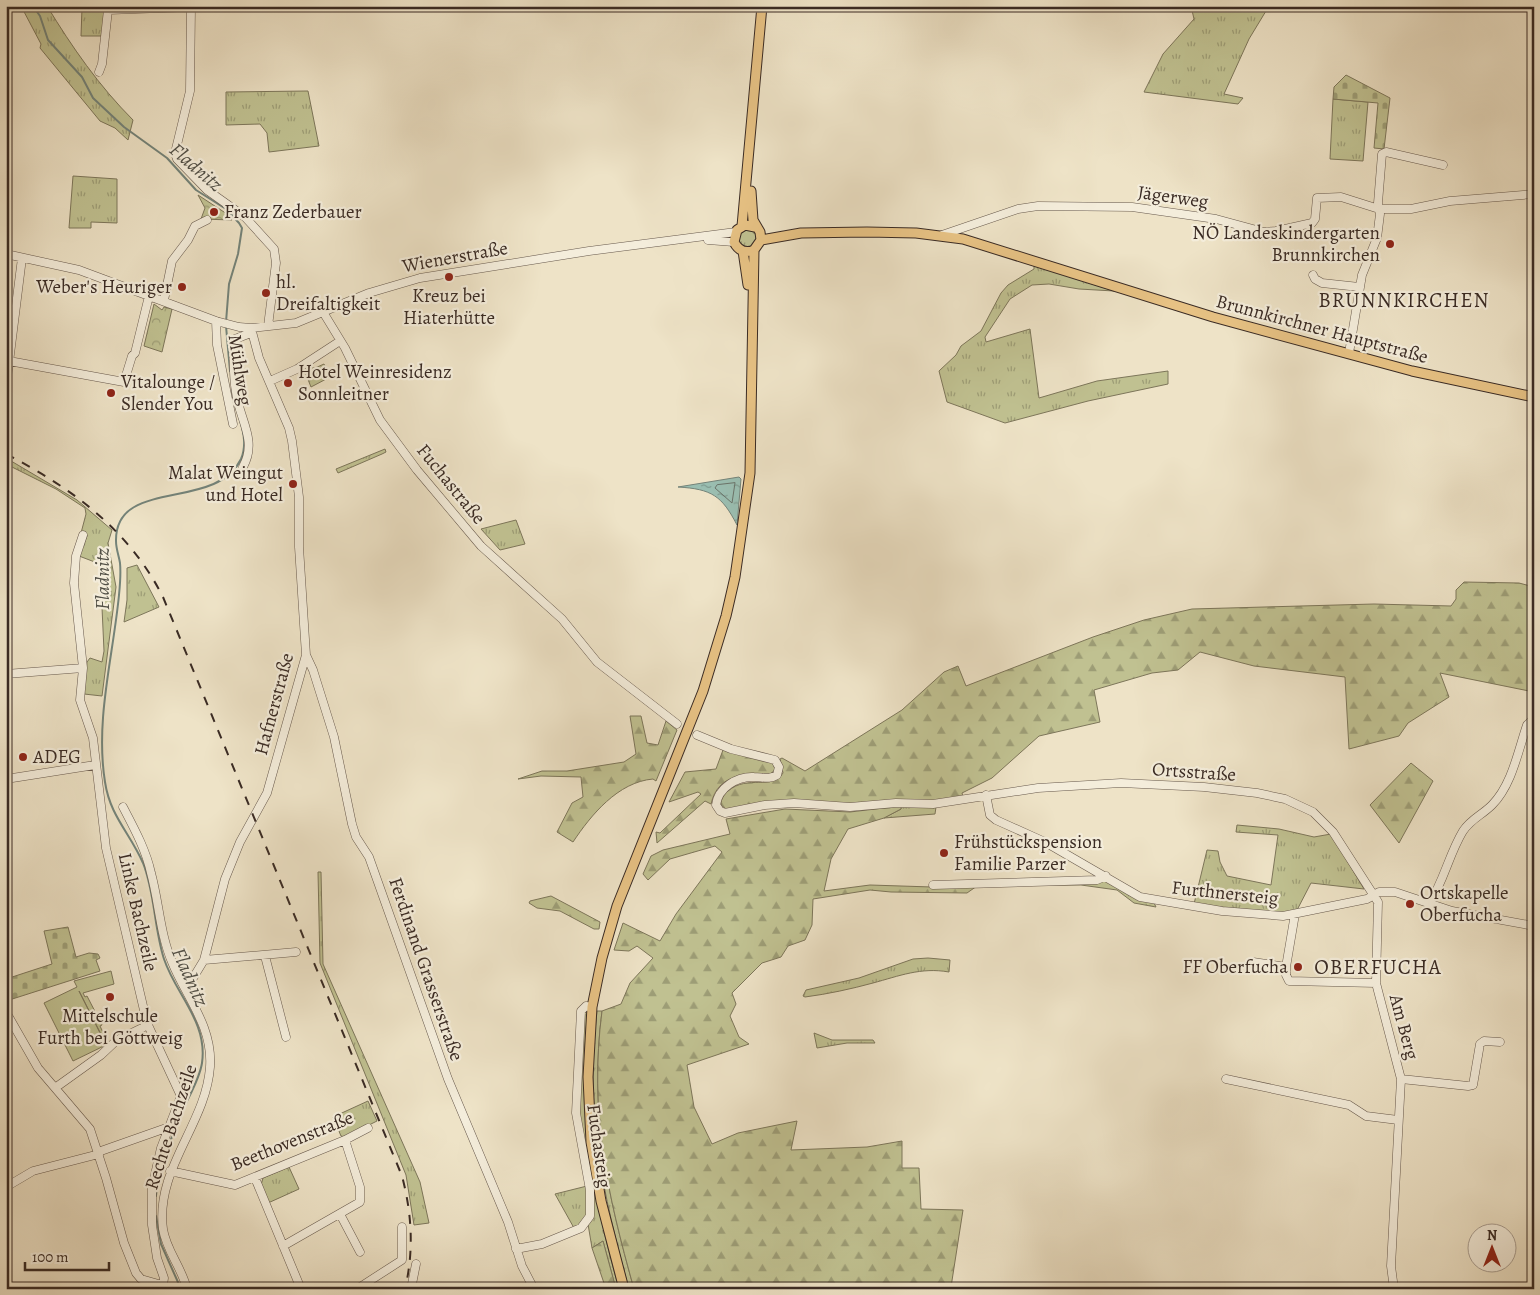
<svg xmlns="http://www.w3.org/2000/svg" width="1540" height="1295" viewBox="0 0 1540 1295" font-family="Alegreya,serif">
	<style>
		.grass { fill: url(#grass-tufts); stroke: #7d765a }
		.forest { fill: url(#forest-firs); stroke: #7d765a }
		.cemetery { fill: url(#cemetery-stones); stroke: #7d765a }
		.park { fill: url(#park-crowns); stroke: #7d765a }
		.garden { fill: #c0c191; stroke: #7d765a }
		.water { fill: url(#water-ripples); stroke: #748379 }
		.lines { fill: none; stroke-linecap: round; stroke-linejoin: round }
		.shore { stroke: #6a746a; stroke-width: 1 }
		.stream { stroke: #748379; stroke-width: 2 }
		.minor-casing { stroke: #67594d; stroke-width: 9 }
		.major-casing { stroke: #3a2b24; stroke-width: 11 }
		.minor { stroke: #f4eddb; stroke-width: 8 }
		.major { stroke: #e7c284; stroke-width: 9 }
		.rail { stroke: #3a2b24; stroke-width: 2; stroke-dasharray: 9 9; stroke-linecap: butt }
		.poi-dot { fill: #8f2418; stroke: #f4eddb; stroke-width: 2 }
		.labels { text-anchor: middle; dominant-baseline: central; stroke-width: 4.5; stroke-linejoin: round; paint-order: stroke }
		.street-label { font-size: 19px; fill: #3a2b24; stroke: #f4eddb }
		.poi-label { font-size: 19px; fill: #3a2b24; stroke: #f4eddb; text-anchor: start }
		.water-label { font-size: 20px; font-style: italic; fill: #525047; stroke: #f4eddb }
		.quarter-label { font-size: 21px; letter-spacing: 1px; fill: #3a2b24; stroke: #f4eddb }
	</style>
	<defs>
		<pattern id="grass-tufts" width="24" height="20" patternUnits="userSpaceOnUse" patternTransform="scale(1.25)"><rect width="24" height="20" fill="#c0c191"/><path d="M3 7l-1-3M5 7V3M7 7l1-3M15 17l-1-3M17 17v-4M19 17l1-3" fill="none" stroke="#9d9d76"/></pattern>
		<pattern id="forest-firs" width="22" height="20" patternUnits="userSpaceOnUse" patternTransform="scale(1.25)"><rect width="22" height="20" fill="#c0c191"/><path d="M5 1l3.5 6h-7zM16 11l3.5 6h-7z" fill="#9d9d76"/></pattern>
		<pattern id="cemetery-stones" width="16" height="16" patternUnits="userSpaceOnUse" patternTransform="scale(1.25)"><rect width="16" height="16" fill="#c0c191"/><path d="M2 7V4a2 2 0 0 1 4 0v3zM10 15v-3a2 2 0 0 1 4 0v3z" fill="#9d9d76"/></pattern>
		<pattern id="park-crowns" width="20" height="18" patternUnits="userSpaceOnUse" patternTransform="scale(1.25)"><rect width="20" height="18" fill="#c0c191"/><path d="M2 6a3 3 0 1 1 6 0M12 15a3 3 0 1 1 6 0" fill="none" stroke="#9d9d76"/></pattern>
		<pattern id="water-ripples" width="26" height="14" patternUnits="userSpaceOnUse" patternTransform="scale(1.25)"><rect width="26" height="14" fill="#9abeb1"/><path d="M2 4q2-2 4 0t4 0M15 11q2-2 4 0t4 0" fill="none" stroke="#7f9b90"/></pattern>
	</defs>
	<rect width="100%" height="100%" fill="#eee3c7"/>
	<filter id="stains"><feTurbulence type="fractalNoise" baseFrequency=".004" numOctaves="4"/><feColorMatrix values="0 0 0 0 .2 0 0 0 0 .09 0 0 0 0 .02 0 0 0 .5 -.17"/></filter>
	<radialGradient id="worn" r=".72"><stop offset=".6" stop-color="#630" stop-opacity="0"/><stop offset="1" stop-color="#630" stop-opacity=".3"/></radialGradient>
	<path class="grass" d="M21 6H47C72 47 99 86 133 120L128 140 115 128 100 121 40 48 41 44Z
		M1191 6H1269L1249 39 1224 94 1243 98 1238 104 1144 92 1163 54 1194 19Z
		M82 8 102 9 105 12 102 36H81Z
		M308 91 319 146 269 152 267 133 260 124 226 125V92Z
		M1333 99 1368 102 1363 161 1330 159Z
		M73 176 117 179V223L91 222V228H69Z
		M738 238a9 9 0 1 1 18 0a9 9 0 1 1-18 0Z
		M1034 265 1114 291 1079 289 1049 284 1032 285 1010 299 985 337 986 342 1030 329 1039 398 1097 381 1168 371V384L1088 401 1005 423 947 402 939 371 956 355 961 346 981 331 1001 293 1008 285 1034 269Z
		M324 364 330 377 311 387 303 367 315 368Z
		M385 449 386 452 382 454 338 473 336 469Z
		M6 458 77 500 112 530 108 543 116 587 102 696 84 694 87 662 90 658 102 662 104 651 100 564 79 556 87 536 86 533H81L86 514 85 508 56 489 6 464Z
		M516 520 525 544 500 550 481 529Z
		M137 565 159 607 124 622 127 600V568Z
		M901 806 936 807 935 814 884 818 901 809Z
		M1237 825 1279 829 1314 837 1331 834 1364 889 1311 883 1296 912 1282 914 1194 904 1207 850 1218 851 1220 862 1227 876 1271 885 1278 835 1236 832Z
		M318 872H321L323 964 420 1182 429 1223 414 1225 406 1175 320 963Z
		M1106 879 1139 899 1154 903 1156 907 1134 903 1117 890 1081 885H1041Z
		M928 958 950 960 949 972C921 967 899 976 873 983 851 989 828 994 805 997L803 996 806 990 859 978 913 959Z
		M583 1009H588C577 1108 592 1194 619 1289H616L603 1241 592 1248 588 1224 591 1216 577 1113Z
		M597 1011H602C589 1113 607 1192 634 1289H629C602 1190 585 1114 597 1011Z
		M814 1033 832 1040H873L875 1043H847L817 1048Z
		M368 1101 377 1121 345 1137 341 1136 333 1117Z
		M289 1167 299 1189 268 1203 261 1185 263 1178Z
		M587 1186 589 1205 585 1222 574 1228 555 1194Z"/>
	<path class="forest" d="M1464 582 1519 583 1534 587V692L1440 673 1449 697 1408 723 1399 736 1349 749 1345 677 1254 666 1200 652 1178 670 1152 673 1094 690 1100 722 1039 736 992 778 962 793 963 797 931 801 726 809 721 805C721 798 724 795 728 791 748 774 772 791 783 773L780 759 782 758 805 771 902 710 944 672 958 666 966 686 1093 637 1144 620 1192 609 1374 604 1451 606 1456 599V590Z
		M630 716H641L647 743 658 745 666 721 677 730 656 781 653 779C618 782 591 815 573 842L557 832 572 803 583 797 581 777 541 776 518 779 542 771H567L624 762 636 754Z
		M723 750 773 762 775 770 770 774C746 774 718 773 711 804L705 801 657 843 656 832 660 833 701 794 698 792 669 802 685 772 716 769Z
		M1411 763 1433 781 1399 843 1370 805Z
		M901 806V809L884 818 848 829 831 859 824 891 870 885 932 887 977 886 967 893 891 892 870 890 813 899 812 925 805 940 788 946 781 957 762 963 732 993 736 1004 730 1016 739 1037 749 1044 687 1065 694 1107 712 1144 738 1133 797 1121 791 1150 867 1147 902 1141V1168H919L921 1209 963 1210 951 1287 941 1289H634C607 1192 589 1113 602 1011L621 1004 630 983 653 958 637 946 629 951 614 950 623 923 660 941 676 914 722 852 715 846 670 859 648 880 643 874 651 856 663 850 730 834 726 819 785 809 850 812Z
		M551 896 600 922 599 929H594L560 911 537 908 529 903 530 901Z
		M603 1241 616 1289H606L592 1248Z"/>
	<path class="cemetery" d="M1346 75 1390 98 1384 149 1374 148 1378 103 1333 99 1334 87Z
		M68 927 76 957 89 953 98 954 100 958 96 960 100 971 6 1001V979L52 964 44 931Z"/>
	<path class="park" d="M198 195 224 212 232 220 201 219 205 208Z
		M154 304 162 310 164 307 172 309 162 352 144 346Z"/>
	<path class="garden" d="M111 971 114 984 83 993 85 997 87 996 102 1025 100 1026 107 1041 105 1042 79 991 106 1045 73 1061 44 1003 77 987 74 981Z"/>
	<path class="water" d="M739 477 741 479 737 525C722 496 712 489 678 487Z"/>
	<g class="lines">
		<path class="shore" d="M735 483 732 503 715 488 717 485Z"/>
		<path class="stream" d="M33 6 40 16 48 40 82 77 93 98 124 127 167 158 196 190 226 209 239 223 242 228 238 254 229 284 226 322
			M226 326 230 371
			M159 1172C167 1147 177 1124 187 1101 193 1089 200 1076 202 1063 208 1022 176 995 164 959 154 928 155 893 143 863 130 833 110 816 105 782 95 720 113 657 119 595 120 585 121 573 120 563 119 556 116 549 116 541 115 477 216 512 241 459 251 436 234 411 232 388
			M156 1196 158 1176
			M156 1216 161 1244 181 1289"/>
		<g class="minor-casing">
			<path id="minor" d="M106 6 108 10 191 7
				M191 6 190 91 175 153 177 159 207 190 245 217 274 249 276 263 268 326
				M99 72 102 64 108 10
				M942 235 1018 209 1038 206 1132 207 1216 219 1264 232 1276 231 1312 223 1315 219 1317 198 1341 197 1379 209H1411L1450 201 1534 194
				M708 240 734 242
				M6 254 79 270 216 321 239 327 251 328 296 323 369 293 420 278 589 251 736 232
				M1313 275 1315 279 1322 283 1359 287
				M164 300 172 261 188 240 195 226 207 220
				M323 312 345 348 380 420 417 470 481 546 562 619 597 662 677 724
				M216 321 217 345 233 424
				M1349 353 1362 275 1377 238 1380 214 1378 203 1382 154 1386 152 1443 165
				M9 361 124 382 132 356 135 353 149 296
				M270 381 297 369 340 341
				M6 386 22 258
				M243 467C258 440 239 419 236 392 233 376 234 358 233 342L235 339 251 333
				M83 535 76 556 74 583 83 668 80 700 93 738 106 848 147 1023 181 1096 161 1148 152 1188V1225L157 1258 164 1278 163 1285
				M306 655 313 670 334 737 352 824 356 837 369 857 448 1079 508 1222 522 1266 534 1289
				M6 674 83 668
				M697 735 731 749 775 760 779 767 777 775C769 780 763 777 754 777 737 776 718 788 716 805L720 811 725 813 765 805 794 803 850 807 896 803 933 804 1038 788 1121 783 1204 787 1257 793 1285 799 1313 812 1333 832 1378 902 1376 983 1401 1079 1391 1266 1394 1289
				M6 779 95 765
				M986 795 990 815 996 820 1045 842 1140 897 1222 911 1283 916 1367 899 1379 892H1395L1452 911 1534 926
				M123 807C134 828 146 850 151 873 159 902 160 934 172 962 186 997 213 1026 210 1067 206 1124 155 1169 163 1229 166 1250 182 1268 187 1289
				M933 885 1097 880 1106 876
				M1429 904C1444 881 1449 854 1463 831 1471 819 1482 815 1492 805 1512 785 1518 751 1527 725L1534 718
				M1295 914 1286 967V975L1289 981 1376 983
				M265 956 286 1037
				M204 960 296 952
				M1253 962 1286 967
				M187 988 204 960 225 879 240 842 267 793 306 655 299 547V497L292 441 289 428 259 358 251 328
				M6 1012 38 1068 90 1129 106 1178 124 1243 136 1273 141 1279 176 1289
				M1226 1079 1349 1105 1366 1116 1398 1120
				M1401 1079 1468 1086 1473 1085 1480 1044 1484 1041 1500 1042
				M55 1088 101 1055 117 1040 144 1027 147 1023
				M98 1152 169 1127
				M170 1171 235 1185 345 1140 368 1128
				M255 1178 301 1289
				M6 1187 33 1171 99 1154
				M340 1214 360 1252
				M283 1246 360 1202V1187L345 1140
				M516 1249 542 1244 581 1228 590 1216V1190L576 1113 581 1011 586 1006 592 1007
				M357 1289 402 1260V1227
				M411 1289 416 1264"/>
		</g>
		<g class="major-casing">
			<path id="major" d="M751 191 753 220 760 232 761 240 754 250C745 254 738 250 734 242L737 230 745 225 755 227
				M742 226 762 6
				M761 240 801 233 867 232 916 233 963 239 1213 317 1412 371 1534 397
				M743 251 748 285
				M624 1289 601 1201 591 1142 588 1077 592 1007 602 958 617 906 703 691 726 616 735 577 750 473 754 250"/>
		</g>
		<use href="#minor" class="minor"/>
		<use href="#major" class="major"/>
		<path class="rail" d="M6 454C72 488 129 530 163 597L402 1176C412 1214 414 1251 405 1289"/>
	</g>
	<g class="poi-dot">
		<circle cx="214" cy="212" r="5"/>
		<circle cx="1390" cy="244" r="5"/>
		<circle cx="449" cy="277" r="5"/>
		<circle cx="182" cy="287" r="5"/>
		<circle cx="266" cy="293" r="5"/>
		<circle cx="288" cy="383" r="5"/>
		<circle cx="111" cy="393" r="5"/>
		<circle cx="293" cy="484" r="5"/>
		<circle cx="23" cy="757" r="5"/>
		<circle cx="944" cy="853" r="5"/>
		<circle cx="1410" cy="904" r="5"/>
		<circle cx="1298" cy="967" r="5"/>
		<circle cx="110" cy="997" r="5"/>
	</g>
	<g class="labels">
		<g class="street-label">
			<text transform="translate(1173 197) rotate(8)">Jägerweg</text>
			<text transform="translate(455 257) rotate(-10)">Wienerstraße</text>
			<text transform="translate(1322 329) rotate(15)">Brunnkirchner Hauptstraße</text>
			<text transform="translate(240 370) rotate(81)">Mühlweg</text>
			<text transform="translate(451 484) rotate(51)">Fuchastraße</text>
			<text transform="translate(274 704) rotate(-75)">Hafnerstraße</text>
			<text transform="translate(1194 772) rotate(4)">Ortsstraße</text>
			<text transform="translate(1225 893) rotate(6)">Furthnersteig</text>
			<text transform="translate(138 912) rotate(77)">Linke Bachzeile</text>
			<text transform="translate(426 969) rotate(71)">Ferdinand Grasserstraße</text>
			<text transform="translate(1404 1027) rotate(75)">Am Berg</text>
			<text transform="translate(171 1127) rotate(-72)">Rechte Bachzeile</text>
			<text transform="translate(292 1141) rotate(-22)">Beethovenstraße</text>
			<text transform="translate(599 1146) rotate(82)">Fuchasteig</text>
		</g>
		<g class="poi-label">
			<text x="224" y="212">Franz Zederbauer</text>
			<text x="1380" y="233" text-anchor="end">NÖ Landeskindergarten<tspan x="1380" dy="22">Brunnkirchen</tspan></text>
			<text x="276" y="282">hl.<tspan x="276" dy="22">Dreifaltigkeit</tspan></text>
			<text x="172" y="287" text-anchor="end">Weber's Heuriger</text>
			<text x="449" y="296" text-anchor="middle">Kreuz bei<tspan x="449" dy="22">Hiaterhütte</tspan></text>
			<text x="298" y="372">Hotel Weinresidenz<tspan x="298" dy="22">Sonnleitner</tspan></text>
			<text x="121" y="382">Vitalounge /<tspan x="121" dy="22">Slender You</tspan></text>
			<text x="283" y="473" text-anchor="end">Malat Weingut<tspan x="283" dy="22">und Hotel</tspan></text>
			<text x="33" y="757">ADEG</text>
			<text x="954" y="842">Frühstückspension<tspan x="954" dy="22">Familie Parzer</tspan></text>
			<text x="1420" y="893">Ortskapelle<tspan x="1420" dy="22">Oberfucha</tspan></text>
			<text x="1288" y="967" text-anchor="end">FF Oberfucha</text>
			<text x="110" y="1016" text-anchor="middle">Mittelschule<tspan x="110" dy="22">Furth bei Göttweig</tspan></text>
		</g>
		<g class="water-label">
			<text transform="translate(196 167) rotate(41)">Fladnitz</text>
			<text transform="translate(102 579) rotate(-90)">Fladnitz</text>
			<text transform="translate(190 977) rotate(66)">Fladnitz</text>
		</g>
		<g class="quarter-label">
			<text x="1404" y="300">BRUNNKIRCHEN</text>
			<text x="1378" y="967">OBERFUCHA</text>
		</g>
	</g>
	<rect width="1540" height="1295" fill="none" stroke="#eee3c7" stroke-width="25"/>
	<rect x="8" y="8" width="1525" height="1280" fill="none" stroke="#3a2b24" stroke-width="2.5"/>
	<rect x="12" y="12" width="1515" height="1270" fill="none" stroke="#3a2b24"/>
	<g transform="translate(1492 1248)"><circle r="24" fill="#f4eddb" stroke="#aa9f92"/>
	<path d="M0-4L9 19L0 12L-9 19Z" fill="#8f2418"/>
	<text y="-8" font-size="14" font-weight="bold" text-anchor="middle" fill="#3a2b24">N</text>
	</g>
	<path d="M25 1262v8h84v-8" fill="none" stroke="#3a2b24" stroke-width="2.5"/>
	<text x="32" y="1262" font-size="15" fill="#3a2b24" stroke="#f4eddb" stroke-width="4" paint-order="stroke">100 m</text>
	<rect width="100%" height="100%" filter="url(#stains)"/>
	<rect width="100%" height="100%" fill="url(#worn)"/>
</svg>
